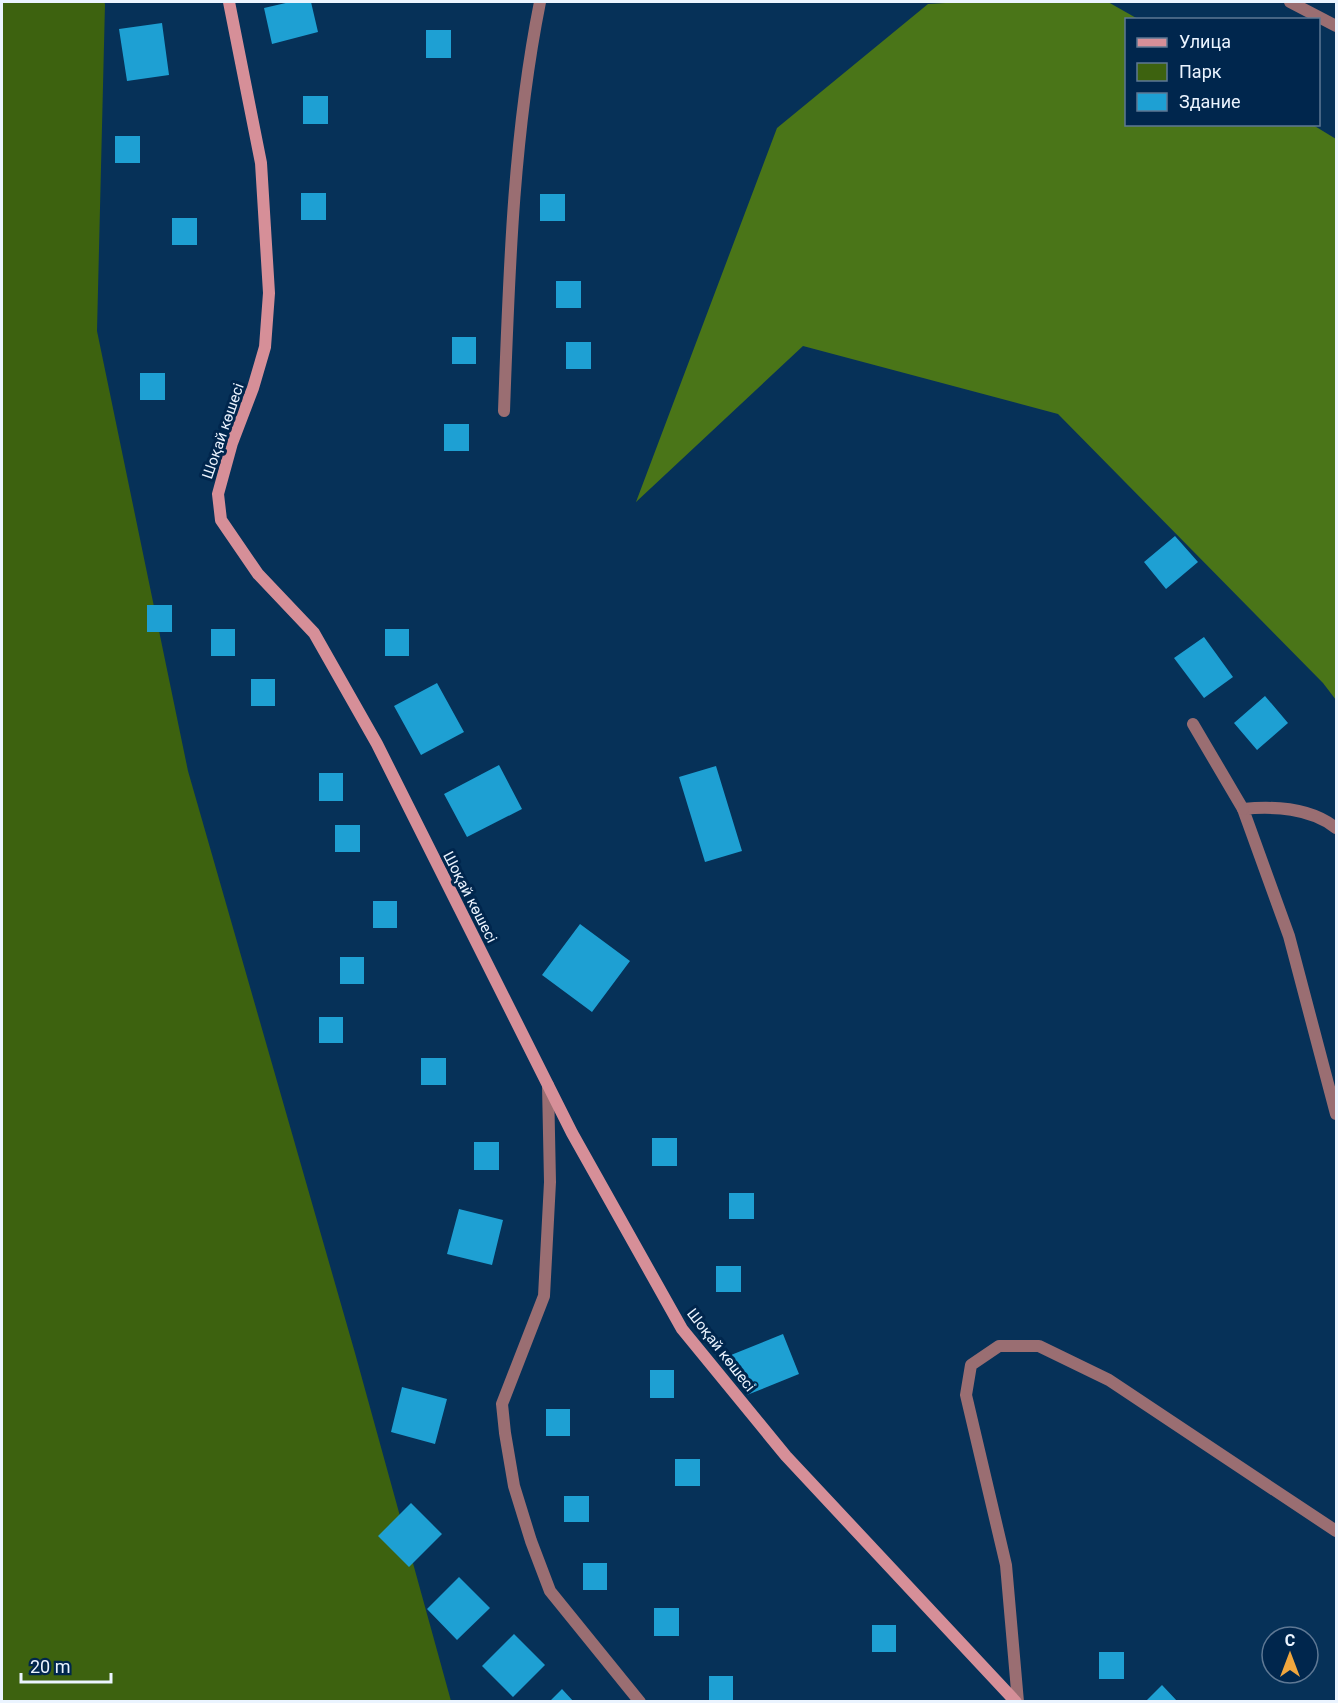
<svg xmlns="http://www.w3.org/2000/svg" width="1338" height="1703" viewBox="0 0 1338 1703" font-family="Roboto,sans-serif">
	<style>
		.green { fill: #3d620f }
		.forest { fill: #4a7518 }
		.building { fill: #1ea0d3 }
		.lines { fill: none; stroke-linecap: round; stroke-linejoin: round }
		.lane { stroke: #9a6e72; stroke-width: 12 }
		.street { stroke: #9a6e72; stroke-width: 12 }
		.secondary { stroke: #d68f98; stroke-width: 12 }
		.labels { text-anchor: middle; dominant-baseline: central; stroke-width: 6; stroke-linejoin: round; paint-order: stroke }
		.street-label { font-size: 15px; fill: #ebf4ff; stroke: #00264d }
	</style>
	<rect width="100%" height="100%" fill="#063158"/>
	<path class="green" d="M2 2H104L105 4 97 331 188 771 355 1353 451 1701 2 1702Z"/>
	<path class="forest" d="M963 2H1108L1138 19 1126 20V124L1313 125 1336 139V700L1323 683 1058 414 803 346 636 502 777 128 928 4Z"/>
	<path class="building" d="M290 2H311L318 32 272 44 264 8Z
		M162 23 169 75 127 81 119 29Z
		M426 30H451V58H426Z
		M303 96H328V124H303Z
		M115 136H140V163H115Z
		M301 193H326V220H301Z
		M540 194H565V221H540Z
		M172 218H197V245H172Z
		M556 281H581V308H556Z
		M452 337H476V364H452Z
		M566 342H591V369H566Z
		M140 373H165V400H140Z
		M444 424H469V451H444Z
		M1175 536 1198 562 1166 589 1144 562Z
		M147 605H172V632H147Z
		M211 629H235V656H211Z
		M385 629H409V656H385Z
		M1204 637 1233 677 1204 698 1174 658Z
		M251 679H275V706H251Z
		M437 683 464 732 421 755 394 706Z
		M1265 696 1288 723 1257 750 1234 723Z
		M499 765 522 809 467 837 444 794Z
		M716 766 742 851 705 862 679 777Z
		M319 773H343V801H319Z
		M335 825H360V852H335Z
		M373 901H397V928H373Z
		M580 924 630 961 592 1012 542 975Z
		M340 957H364V984H340Z
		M319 1017H343V1043H319Z
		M421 1058H446V1085H421Z
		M652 1138H677V1166H652Z
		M474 1142H499V1170H474Z
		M729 1193H754V1219H729Z
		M459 1209 503 1220 492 1265 447 1254Z
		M716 1266H741V1292H716Z
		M783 1334 799 1374 747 1395 731 1355Z
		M650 1370H674V1398H650Z
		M402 1387 447 1399 435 1444 391 1432Z
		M546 1409H570V1436H546Z
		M675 1459H700V1486H675Z
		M564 1496H589V1522H564Z
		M411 1503 442 1534 409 1567 378 1536Z
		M583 1563H607V1590H583Z
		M459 1577 490 1608 457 1640 427 1609Z
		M654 1608H679V1636H654Z
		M872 1625H896V1652H872Z
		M514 1634 545 1665 513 1697 482 1666Z
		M1099 1652H1124V1679H1099Z
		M709 1676H733V1702H709Z
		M1162 1685 1178 1702H1145Z
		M562 1689 574 1702H549Z"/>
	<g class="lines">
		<path class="lane" d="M504 411C509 274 513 137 540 2
			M1336 828C1311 808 1273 806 1243 809L1289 936 1336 1114
			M1018 1702 1006 1565 966 1395 971 1365 999 1346H1039L1109 1380 1336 1531"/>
		<path class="street" d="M1290 2 1336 26
			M1193 724 1243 809
			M548 1085 550 1182 544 1296 502 1404 505 1433 514 1486 531 1541 550 1591 640 1702"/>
		<path class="secondary" d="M229 2 261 163 269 293 265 347 253 388 232 443 218 494 221 520 258 574 314 633 377 744 572 1133 682 1329 786 1456 1016 1702"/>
	</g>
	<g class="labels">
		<g class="street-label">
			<text transform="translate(223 431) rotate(-71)">Шоқай көшесі</text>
			<text transform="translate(470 897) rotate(63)">Шоқай көшесі</text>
			<text transform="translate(721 1350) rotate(52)">Шоқай көшесі</text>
		</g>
	</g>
	<rect width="1338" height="1703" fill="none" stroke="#ebf4ff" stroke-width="6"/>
	<rect x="1125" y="18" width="195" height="108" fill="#00264d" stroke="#5e7894" stroke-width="1.5"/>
	<rect x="1137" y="38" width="30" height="9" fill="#d68f98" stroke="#5e7894" stroke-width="1.5"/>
	<text x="1179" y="48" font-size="18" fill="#ebf4ff">Улица</text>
	<rect x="1137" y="63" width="30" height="18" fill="#3d620f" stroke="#5e7894" stroke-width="1.5"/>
	<text x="1179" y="78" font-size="18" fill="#ebf4ff">Парк</text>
	<rect x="1137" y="93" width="30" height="18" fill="#1ea0d3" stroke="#5e7894" stroke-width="1.5"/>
	<text x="1179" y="108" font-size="18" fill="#ebf4ff">Здание</text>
	<g transform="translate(1290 1655)"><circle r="28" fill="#00264d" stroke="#5e7894" stroke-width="1.5"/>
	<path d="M0-4.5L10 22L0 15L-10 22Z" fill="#f0a63e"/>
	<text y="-9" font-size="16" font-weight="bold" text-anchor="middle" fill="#ebf4ff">С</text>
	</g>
	<path d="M21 1673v9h90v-9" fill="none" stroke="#ebf4ff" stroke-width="3"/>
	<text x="30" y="1673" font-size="18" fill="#ebf4ff" stroke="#00264d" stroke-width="4.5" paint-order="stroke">20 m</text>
</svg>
